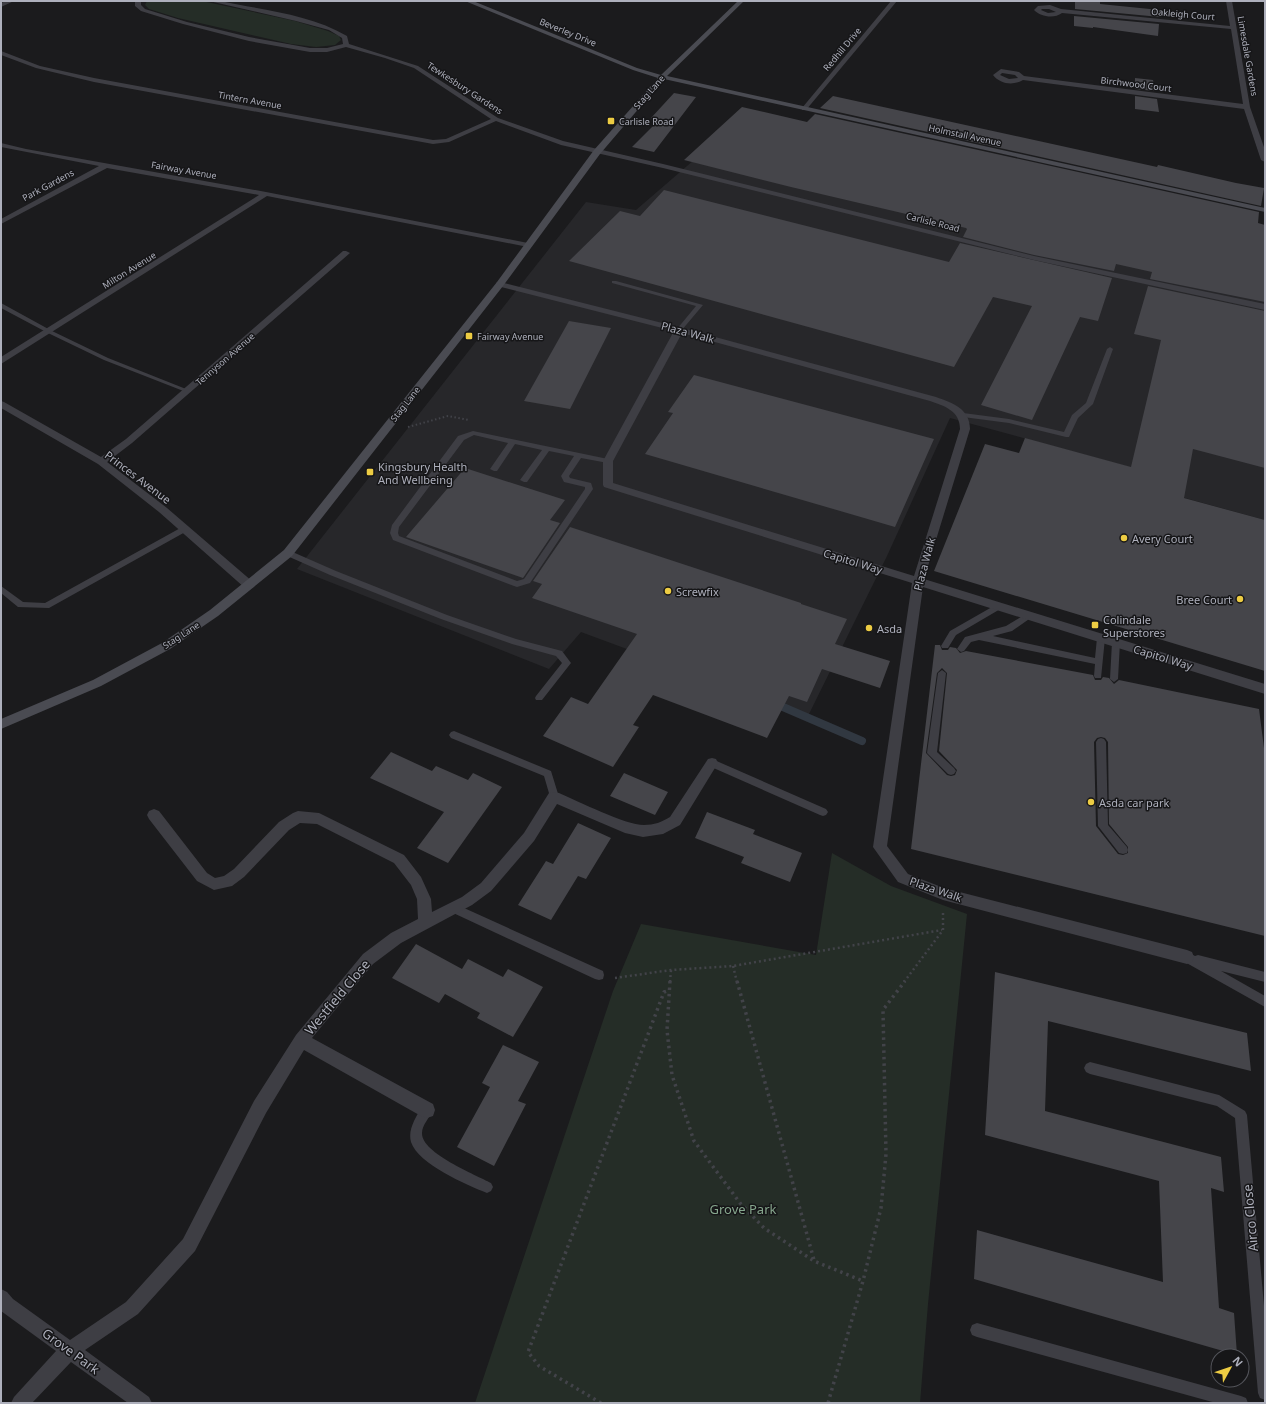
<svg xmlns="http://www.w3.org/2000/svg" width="1266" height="1404" viewBox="0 0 1266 1404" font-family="'Noto Sans',sans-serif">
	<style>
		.built { fill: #27272a }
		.green { fill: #252d27 }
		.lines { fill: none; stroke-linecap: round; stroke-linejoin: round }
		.stream { stroke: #313841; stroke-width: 8 }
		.building { fill: #45454a; fill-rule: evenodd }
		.path-far2 { stroke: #424349; stroke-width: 2; stroke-dasharray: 1.5 2.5; stroke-linecap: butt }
		.path-far1 { stroke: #424349; stroke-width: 2.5; stroke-dasharray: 2 3; stroke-linecap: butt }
		.path { stroke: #424349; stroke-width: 3.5; stroke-dasharray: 2.5 4; stroke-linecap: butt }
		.lane { fill: #3e3e44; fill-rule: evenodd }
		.street { fill: #3e3e44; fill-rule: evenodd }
		.secondary { fill: #4a4b52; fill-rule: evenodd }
		.poi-dot { fill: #edcc43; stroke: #161618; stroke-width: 1.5 }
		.labels { text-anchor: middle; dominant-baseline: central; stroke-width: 3; stroke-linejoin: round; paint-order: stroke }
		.far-street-label { font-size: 9px; fill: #aeb0bc; stroke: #161618 }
		.far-poi-label { font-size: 9px; fill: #aeb0bc; stroke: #161618; text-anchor: start }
		.street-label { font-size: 11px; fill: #aeb0bc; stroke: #161618 }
		.poi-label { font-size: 11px; fill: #aeb0bc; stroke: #161618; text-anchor: start }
		.near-street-label { font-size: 13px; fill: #aeb0bc; stroke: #161618 }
		.near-park-label { font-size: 13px; fill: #86a68d; stroke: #161618 }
	</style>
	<rect width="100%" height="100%" fill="#1b1b1d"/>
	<path class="built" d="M716 141 1265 264V520L1174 495 1177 480 950 418 887 556 808 716 581 632 549 669 297 569 586 202 636 210Z"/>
	<path class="green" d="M147 1H202L295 21 328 31 339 36 341 40 335 45 316 47 291 44 178 18 149 9 145 5Z
		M832 853 891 886 967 914 928 1304 920 1403H475L613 991 641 924 816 955Z"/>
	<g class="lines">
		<path class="stream" d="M776 704 862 741"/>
	</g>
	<path class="building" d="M1075 1 1100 2V4L1160 10V17L1075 9Z
		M1074 16 1159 24 1158 36 1093 27V28L1074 26Z
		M1135 78 1153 80 1155 91 1135 89Z
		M674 93 696 97 654 152 632 147 659 120 651 118Z
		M833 96 1157 167 1158 165 1236 183 1264 188 1261 206 820 108Z
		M1135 96 1157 99 1159 112 1135 109Z
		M742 107 807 122 815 114 1259 212 1258 223 1265 225V302L1150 279 1152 272 1116 264 1114 271 1034 255 963 237 967 229 966 228 791 187 684 160Z
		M664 190 949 262 960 243 1112 278 1098 321 1080 317 1032 420 981 405 1032 306 993 297 954 367 569 261 620 211 640 216Z
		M1148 286 1265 311V468L1193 449 1184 498 1265 520V671L934 571 985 444 1019 453 1025 438 1131 467 1161 340 1134 334Z
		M569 321 611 328 570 409 524 401Z
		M694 375 934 439 895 527 645 454 673 413 668 412Z
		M465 468 565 500 550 520 560 523 523 578 406 537Z
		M570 527 801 603V604L847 619 835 644 890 661 880 688 822 669 807 702 789 696 767 738 653 695 633 725 639 727 613 767 543 736 571 697 588 704 637 634 532 598 542 584 533 581Z
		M935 645H940L942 650H948L950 647 956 648 960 653 966 651 1093 675 1095 680H1101L1103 677 1109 678 1114 684 1119 680 1259 709 1265 756V936L911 849ZM942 668 947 673 939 751 957 770 955 775 951 776 947 775 926 753 937 673ZM1101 737 1105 738 1108 742 1109 824 1128 847V853L1123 855 1118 854 1096 826 1094 742 1097 738Z
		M391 752 432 771 436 766 468 780 473 773 502 787 448 863 417 848 444 812 370 778Z
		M624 773 668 792 655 815 610 796Z
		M707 812 755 830 753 834 802 853 790 882 741 863 744 857 695 838Z
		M578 823 611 838 586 879 578 876 551 920 518 905 546 861 553 864Z
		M416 944 462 969 468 959 503 977 508 969 543 987 513 1037 477 1018 480 1013 445 994 439 1003 392 978Z
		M995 972 1247 1033 1251 1071 1048 1021 1045 1111 1221 1157 1224 1192 1211 1188 1219 1308 1234 1313 1237 1355 974 1279 977 1230 1163 1282 1159 1181 985 1135Z
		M503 1045 539 1062 518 1101 526 1104 494 1166 457 1147 490 1087 482 1083Z"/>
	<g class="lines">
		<path class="path-far2" d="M408 427 448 416 469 420"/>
		<path class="path-far1" d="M733 966 737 982
			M615 978 671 970 733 966 942 930
			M670 982 671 970
			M904 982 943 930V911"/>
		<path class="path" d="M670 981 667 1030 672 1075 694 1141 740 1203 764 1228 814 1261 863 1281
			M737 981 814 1260
			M601 1403 539 1366 528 1352 664 992 670 990
			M828 1403 863 1281 881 1208 886 1154 883 1010 905 981"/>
		<path class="lane" d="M612 281H616L703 305 681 331H677V329L696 306 612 283Z
			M1 303 52 331 108 358 191 391 190 392H186L104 360 48 333 1 308Z
			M1110 347 1113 349 1093 404 1078 418 1069 437H1066L1009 423 963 417 959 415 963 413 1009 419 1064 432 1072 415 1086 403 1107 349Z
			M473 431 608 459 612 461 608 463 581 458 569 476 570 478 591 483 593 489 530 583 517 587 514 586 393 540 390 533 392 525 458 436ZM474 435 508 443 490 469 494 471H497L515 444 542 450 520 480 524 482H527L549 451 574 456 561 476 564 482 585 487V489L524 579 517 581 399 536 398 533 399 527 464 440Z
			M184 526 188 529 187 531 49 608 18 607 1 593V586L23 602 45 603Z
			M288 550 336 571 447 615 516 639 562 651 571 663 542 700H536L535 698 536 696 562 663 556 656 512 644 441 619 330 575 285 555 284 553Z
			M999 603 1002 604 1003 606 1002 608 956 635 948 648H942L941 646 950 631Z
			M1029 612 1033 615 1032 617 1012 631 993 636 1095 658 1097 638 1098 636H1104L1105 638 1101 678H1095L1094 676 1095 664 979 640 971 642 964 651 961 652 957 649 965 637 1006 626Z
			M1116 639 1120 642 1118 679 1114 682 1110 679 1112 642Z
			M942 670 946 673 937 752 954 768 956 771 954 774 951 775 948 774 927 753 938 673Z
			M454 731 551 771 559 797 557 800 554 801 551 800 544 776 451 738 449 735 451 732Z
			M1101 738 1104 739 1106 742 1108 825 1127 847 1128 850 1127 853 1123 854 1119 853 1098 826 1096 742 1098 739Z
			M712 759 826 809 828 812 826 815 823 816 820 815 709 766 707 763 709 760Z
			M453 903 603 971 604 975 603 979 599 980 595 979 449 911 448 908 449 905Z
			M1187 952 1195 956 1198 955 1265 972V982L1221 971 1265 996V1007L1183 961 1182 957 1183 953Z
			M1090 1062 1219 1095 1245 1111 1247 1115 1265 1317V1400L1260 1398 1258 1393 1235 1118 1217 1106 1090 1074 1086 1072 1084 1068 1086 1064Z
			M427 1104 431 1106 433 1110C430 1117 422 1125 422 1133 421 1153 476 1175 491 1183L493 1187 491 1191 487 1193C467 1185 418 1164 411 1142 409 1134 411 1128 414 1121 417 1115 421 1107 427 1104Z
			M977 1323 1241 1396 1246 1398 1248 1403H1216L977 1337 972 1335 970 1330 972 1325Z"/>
		<path class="street" d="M6 1H14L1 7V3Z
			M135 1H141V5L145 9 187 22 249 37 310 48H327L343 44 342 38 329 30 296 21 209 1H220C262 10 310 14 347 36L349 44 418 66 498 118 563 141 663 164 1034 256 1265 304V310L1034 260 663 168 561 145 496 121 449 142 433 144 94 82 36 68 1 55V51L40 66 94 78 433 140 446 139 491 119 414 68 385 58 346 47 327 52H310L249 41 183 24 141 11 135 6Z
			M891 1H897L806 110H802V108Z
			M1226 1H1232L1250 107 1265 150V162L1261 160 1244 109 1023 80C1013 86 1000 84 993 75L1001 69 1019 72 1024 76 1243 104 1231 29 1062 13C1054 19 1041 17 1034 10L1038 6 1050 5 1061 9 1230 26ZM1042 9H1049L1056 12 1048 13 1041 10ZM1002 73 1015 75 1018 78 1009 79 1000 75Z
			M1 143 26 149 266 192 528 243 532 245 528 247 267 196 1 364V357L259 195 107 168 1 224V219L99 166 1 147Z
			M343 251H346L350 253 132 443 107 462 167 508 253 582 254 585 253 588H245L159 512 98 464 1 408V401L4 402 101 457 126 439Z
			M497 282H500L682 328 936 397C953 403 970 409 970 429L924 579 1265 684V694L923 587 887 846 908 874 944 888 1187 950 1192 952 1194 957 1192 962 1187 964 943 900 898 882 873 847 912 583 604 487 603 485V461L674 331 497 286 496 284ZM682 333 930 401C945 406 960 411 960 429L914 576 613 483V461Z
			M712 758 716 759 718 763 680 825 663 834 643 837 625 833 557 804 534 841 491 891 472 905 401 943 373 964 312 1038 433 1104 435 1110 433 1116 427 1118 421 1116 304 1050 266 1113 195 1251 138 1314 85 1350 149 1397 152 1403H128L71 1362 32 1403H11L14 1397 56 1351 1 1311V1289L7 1292 13 1299 70 1340 126 1302 183 1239 254 1101 296 1035 363 954 391 933 418 919 417 899 411 885 394 863 317 824 300 823 289 830 244 877 232 886 214 890 197 881 149 819 147 815 149 811 154 809 159 811 207 873 215 878 224 876 234 869 279 822 293 813 298 811 319 813 404 855 421 877 431 899 432 912 462 897 481 883 524 833 549 793 554 792 559 793C578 801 625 825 644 825 654 825 662 822 670 817L708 759Z"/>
		<path class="secondary" d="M465 1H473L637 68 661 75 738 1H744L667 76 1265 208V212L664 79 600 154 503 286 292 556 218 616 170 649 101 686 1 729V719L93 680 162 643 210 610 284 550 497 282 594 150 658 78 633 70Z"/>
	</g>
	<g class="poi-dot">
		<rect x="607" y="117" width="8" height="8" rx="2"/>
		<rect x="465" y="332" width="8" height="8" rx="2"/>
		<rect x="366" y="468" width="8" height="8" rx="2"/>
		<circle cx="1124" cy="538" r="4"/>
		<circle cx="668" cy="591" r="4"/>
		<circle cx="1240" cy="599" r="4"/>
		<rect x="1091" y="621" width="8" height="8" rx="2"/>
		<circle cx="869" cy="628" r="4"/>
		<circle cx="1091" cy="802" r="4"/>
	</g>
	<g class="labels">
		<g class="far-street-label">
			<text transform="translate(1183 14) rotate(5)">Oakleigh Court</text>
			<text transform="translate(568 32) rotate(22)">Beverley Drive</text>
			<text transform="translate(842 49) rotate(-50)">Redhill Drive</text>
			<text transform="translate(1248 56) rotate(80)">Limesdale Gardens</text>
			<text transform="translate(1136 84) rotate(7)">Birchwood Court</text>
			<text transform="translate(465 88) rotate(33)">Tewkesbury Gardens</text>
			<text transform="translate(649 92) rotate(-49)">Stag Lane</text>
			<text transform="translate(250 100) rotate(10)">Tintern Avenue</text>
			<text transform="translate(965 135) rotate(12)">Holmstall Avenue</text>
			<text transform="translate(184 170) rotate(10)">Fairway Avenue</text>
			<text transform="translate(48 185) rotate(-28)">Park Gardens</text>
			<text transform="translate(933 222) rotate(14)">Carlisle Road</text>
			<text transform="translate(129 270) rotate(-32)">Milton Avenue</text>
			<text transform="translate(225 359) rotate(-41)">Tennyson Avenue</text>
			<text transform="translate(405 404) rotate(-52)">Stag Lane</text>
			<text transform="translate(181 635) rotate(-33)">Stag Lane</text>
		</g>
		<g class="far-poi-label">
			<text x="619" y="121">Carlisle Road</text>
			<text x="477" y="336">Fairway Avenue</text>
		</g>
		<g class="street-label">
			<text transform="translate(688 332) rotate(15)">Plaza Walk</text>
			<text transform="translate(138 477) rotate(37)">Princes Avenue</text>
			<text transform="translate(853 561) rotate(17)">Capitol Way</text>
			<text transform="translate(924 564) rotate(-75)">Plaza Walk</text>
			<text transform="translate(1163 657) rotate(17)">Capitol Way</text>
			<text transform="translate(936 889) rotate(19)">Plaza Walk</text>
		</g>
		<g class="poi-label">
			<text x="378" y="466">Kingsbury Health<tspan x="378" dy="13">And Wellbeing</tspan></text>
			<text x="1132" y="538">Avery Court</text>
			<text x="676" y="591">Screwfix</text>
			<text x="1232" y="599" text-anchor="end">Bree Court</text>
			<text x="1103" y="619">Colindale<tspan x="1103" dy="13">Superstores</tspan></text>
			<text x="877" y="628">Asda</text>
			<text x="1099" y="802">Asda car park</text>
		</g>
		<g class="near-street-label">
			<text transform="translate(337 997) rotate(-50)">Westfield Close</text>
			<text transform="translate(1250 1218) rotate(-95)">Airco Close</text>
			<text transform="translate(71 1351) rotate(36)">Grove Park</text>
		</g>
		<g class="near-park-label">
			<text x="743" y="1209">Grove Park</text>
		</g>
	</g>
	<rect width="1266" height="1404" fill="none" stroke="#aeb0bc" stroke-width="4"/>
	<g transform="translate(1230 1368) rotate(50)"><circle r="19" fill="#161618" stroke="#53545a"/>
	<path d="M0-3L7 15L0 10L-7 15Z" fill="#edcc43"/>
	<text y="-6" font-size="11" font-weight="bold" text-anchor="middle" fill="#aeb0bc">N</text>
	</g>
</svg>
